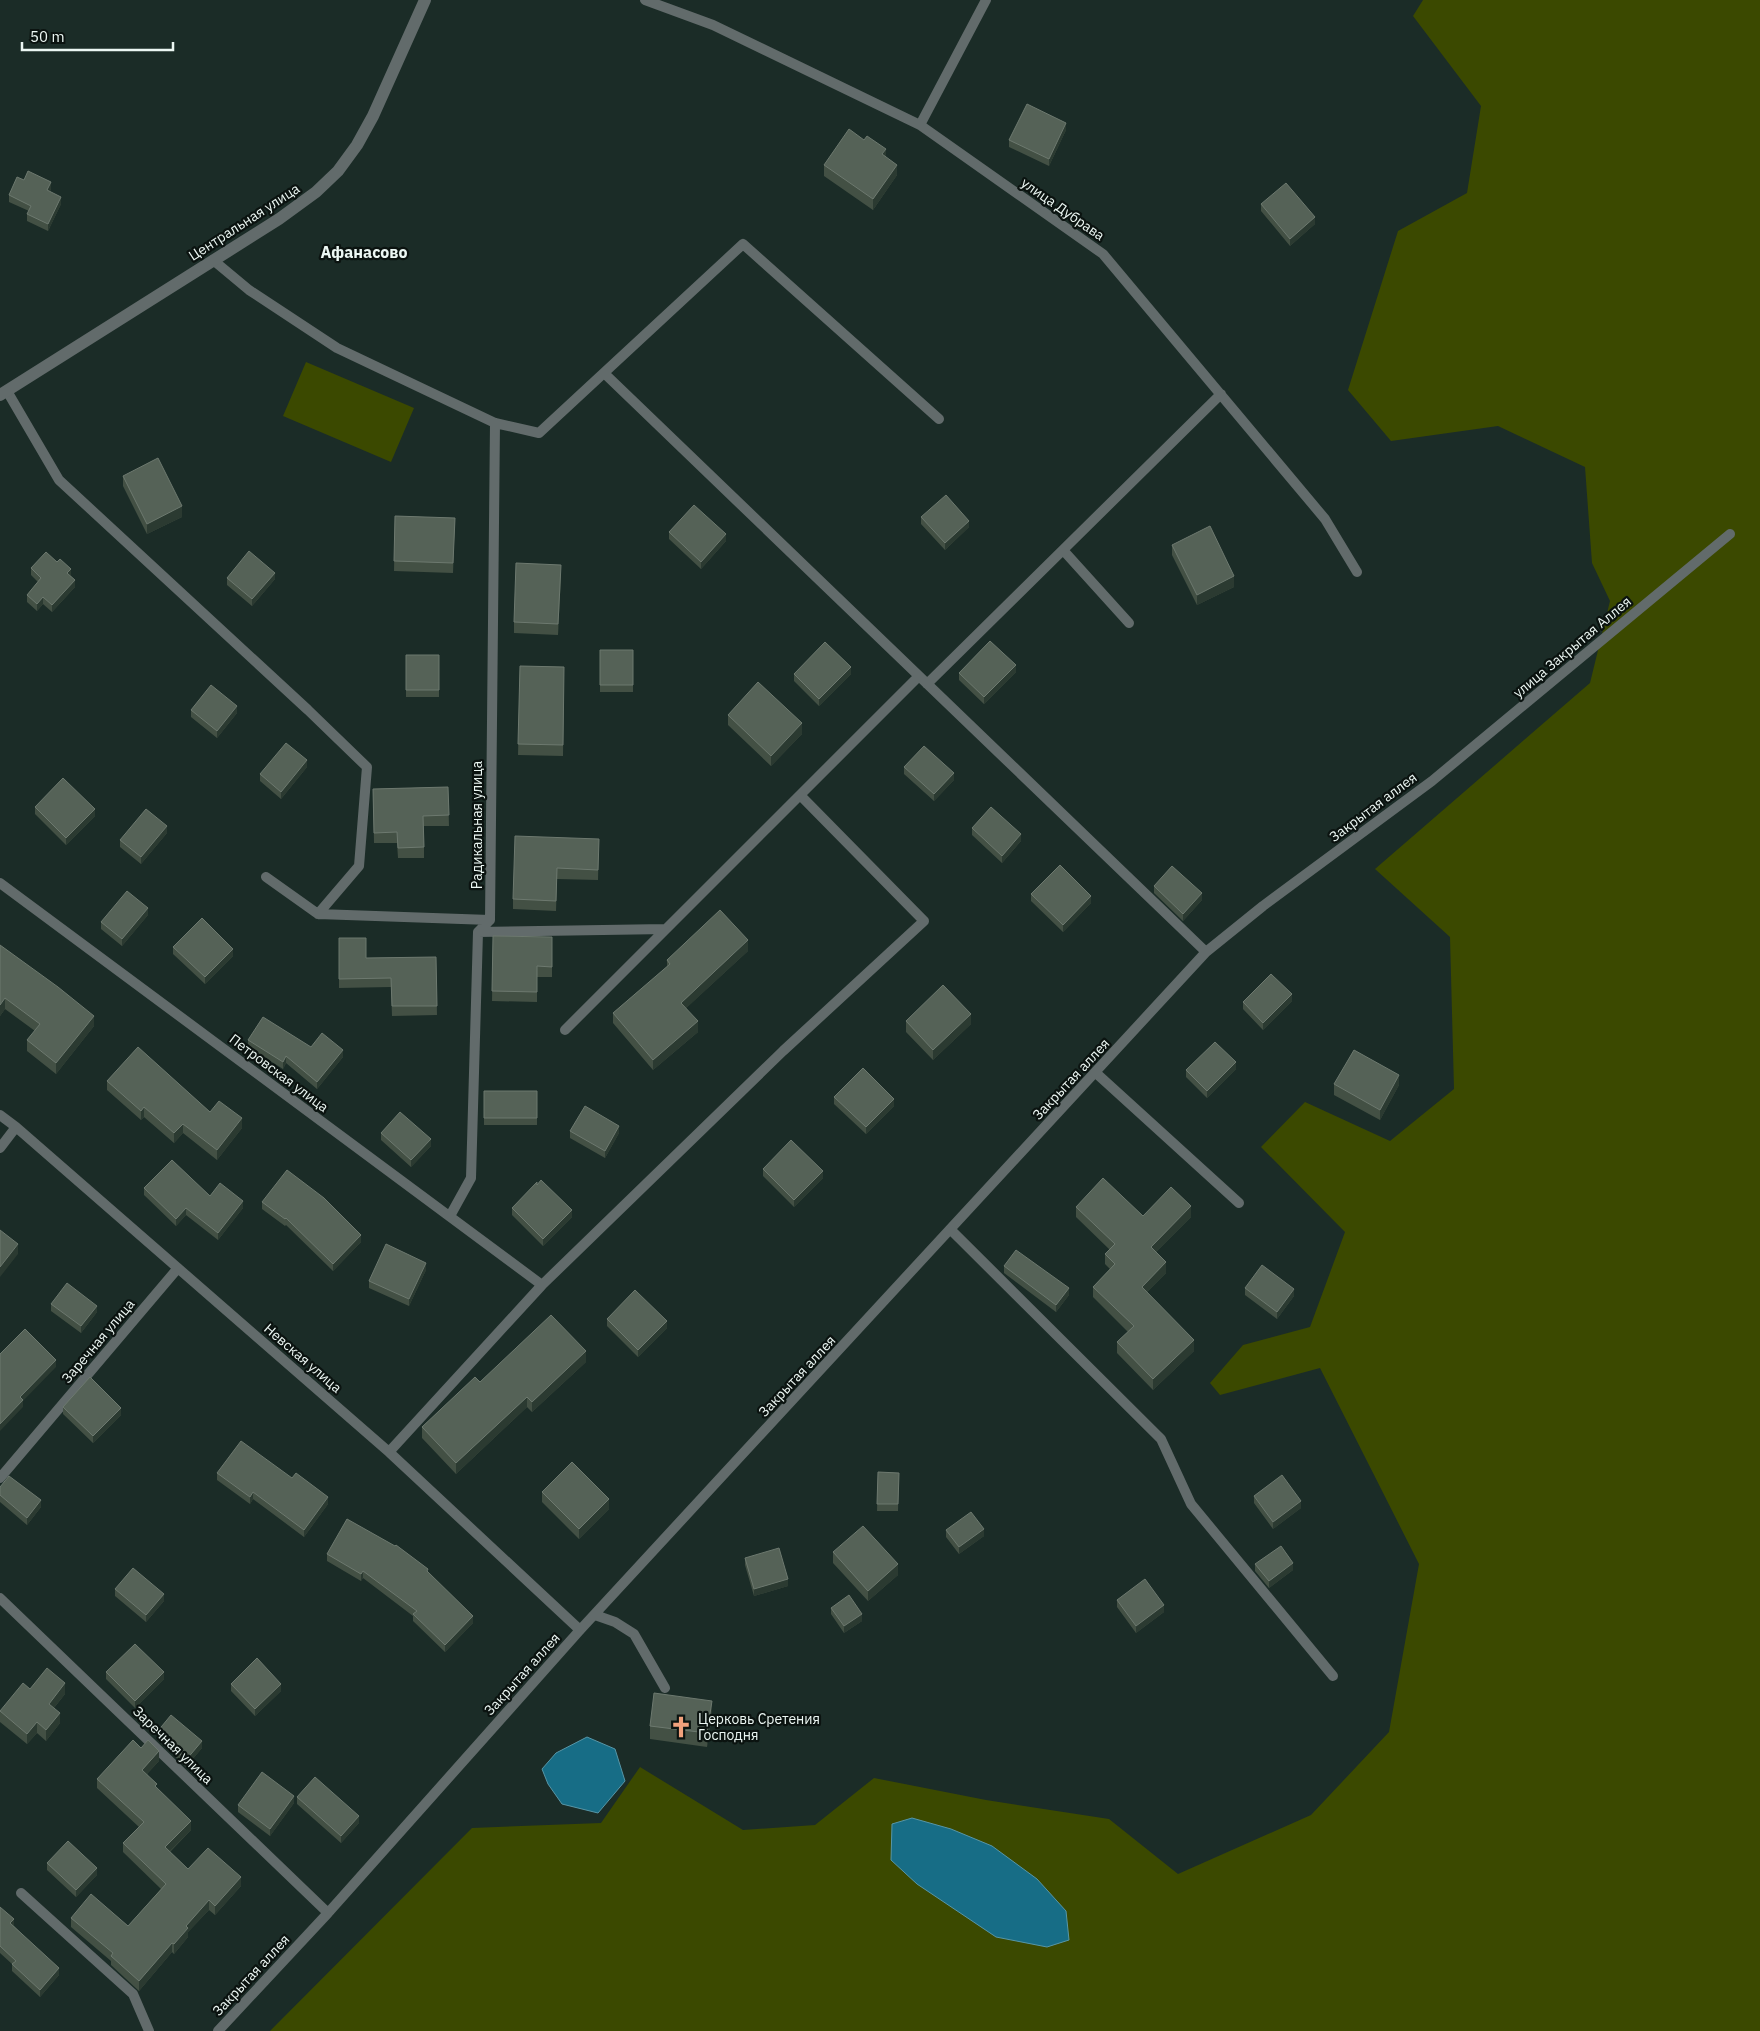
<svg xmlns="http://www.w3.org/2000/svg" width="1760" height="2031" viewBox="0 0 1760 2031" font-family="'IBM Plex Sans',sans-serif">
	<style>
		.green { fill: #3b4900 }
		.water { fill: #176d86; stroke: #5796a7 }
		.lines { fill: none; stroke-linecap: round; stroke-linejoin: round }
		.service { stroke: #626b6b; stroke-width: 10 }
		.tertiary { stroke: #626b6b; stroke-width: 12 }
		.wall { fill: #435044 }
		.shaded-wall { fill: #2b3a31 }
		.building { fill: #556257; stroke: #6d796f }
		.labels { text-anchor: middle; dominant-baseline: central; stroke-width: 4.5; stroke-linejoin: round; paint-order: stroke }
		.street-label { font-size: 14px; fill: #ecf7f3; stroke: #0b1310 }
		.poi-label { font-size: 14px; fill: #ecf7f3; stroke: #0b1310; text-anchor: start }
		.quarter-label { font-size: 16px; font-weight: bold; fill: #ecf7f3; stroke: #0b1310 }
	</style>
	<rect width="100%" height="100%" fill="#1b2c27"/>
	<path class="green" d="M1423 0H1760V2031H270L472 1828 601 1823 640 1767 743 1830 815 1825 874 1778 986 1800 1109 1819 1178 1874 1311 1815 1389 1732 1419 1564 1320 1368 1220 1395 1210 1383 1243 1345 1310 1327 1345 1232 1261 1147 1305 1102 1390 1141 1454 1089 1450 937 1375 869 1590 683 1610 601 1592 563 1585 467 1498 426 1391 441 1348 390 1398 231 1467 193 1481 106 1413 16Z
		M306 362 414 408 391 462 283 416Z"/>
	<path class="water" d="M587 1737 615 1749 625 1781 598 1813 562 1804 548 1784 542 1769 556 1753Z
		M912 1818 951 1829 992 1846 1037 1879 1066 1911 1069 1940 1047 1947 996 1937 917 1884 891 1860 892 1824Z"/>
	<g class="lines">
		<path class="service" d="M645 0 713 25 920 125 1103 254 1325 519 1357 572
			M920 125 986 0
			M213 260 249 290 337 348 495 423 539 433 743 244 939 419
			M604 373 1206 952
			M7 391 59 480 308 710 367 767 359 866 318 914 266 877
			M1063 550 1129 623
			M927 684 1221 394
			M0 883 542 1285
			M318 914 490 920
			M478 932 666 929
			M565 1030 919 676
			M1096 1073 1239 1203
			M0 1115 16 1127 389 1452 580 1630
			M0 1148 16 1127
			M450 1216 471 1178 478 932 490 920 495 423
			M951 1230 1161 1439 1191 1504 1333 1676
			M389 1452 542 1285 783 1051 924 921 800 795
			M0 1478 178 1268
			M0 1598 328 1913
			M595 1615 615 1622 634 1634 665 1688
			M21 1893 133 1994 149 2031
			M218 2031 328 1913 580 1630 1206 952 1263 906 1432 781 1730 534"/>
		<path class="tertiary" d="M0 395 279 219 316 192 338 171 357 145 373 116 425 0"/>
	</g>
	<path class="wall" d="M1066 130 1049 166 1009 147V140Z
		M886 157 897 175 873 210 824 176V165Z
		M24 180 51 189 50 191 61 204 48 231 27 221V214L29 211 9 202V195Z
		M1261 204 1315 224 1290 246 1261 211Z
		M123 476 182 517 147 534 123 486Z
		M395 516 455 518 453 573 394 571Z
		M921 517 969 527 945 550 921 524Z
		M669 532 726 541 701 569 669 539Z
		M1172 545 1234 587 1197 605 1172 555Z
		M31 568 71 576 75 587 52 612 43 604 37 611 27 602V595L38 582 31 575Z
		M561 575 558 635 514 633V622Z
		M227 578 275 579 252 606 227 585Z
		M600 650H633V692H600Z
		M406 655H439V697H406Z
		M520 666 564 667 563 756 518 755Z
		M1016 672 984 704 959 680V673Z
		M794 674H851L819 706 794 681Z
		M191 710 237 713 217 738 191 717Z
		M728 715 802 734 771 766 728 725Z
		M307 767 281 799 260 781V774Z
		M904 767 954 780 934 801 904 774Z
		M448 787 449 826H424V858H398L397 843H374L373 789Z
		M35 807 95 816 66 845 35 814Z
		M972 828 1021 841 1002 863 972 835Z
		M167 833 141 864 120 847V840Z
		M599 839 598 880 557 879 556 911 513 909V899Z
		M1154 886 1202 900 1183 921 1154 893Z
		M1031 894 1091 903 1063 932 1031 901Z
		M148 915 122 946 101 929V922Z
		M493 936 552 937V977H537V1002L492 1001Z
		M339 938 366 958 436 957 437 1015 392 1016 391 987 339 988Z
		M0 945 94 1026 56 1074 27 1051V1040L35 1031 5 1009 0 1016Z
		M173 947 233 956 205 984 173 954Z
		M748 951 686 1008 698 1032 653 1070 613 1023V1013L667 967V960Z
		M1292 1001 1263 1030 1243 1009V1002Z
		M906 1021 971 1024 933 1060 906 1032Z
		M248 1040 311 1047 343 1057 317 1089 286 1063 283 1069 248 1047Z
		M1236 1069 1207 1098 1186 1077V1070Z
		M107 1081 210 1112 242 1128 217 1160 183 1133 174 1143 144 1117 141 1120 107 1090Z
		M1334 1084 1399 1085 1380 1120 1334 1095Z
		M484 1091H537V1125H484Z
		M834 1097 894 1106 866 1134 834 1104Z
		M570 1131 619 1133 605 1158 570 1138Z
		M381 1133 431 1146 411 1167 381 1140Z
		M763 1169 823 1178 794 1207 763 1176Z
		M537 1185 572 1217 543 1246 512 1215V1208Z
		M144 1188 210 1196 243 1208 218 1240 186 1215 176 1226 144 1195Z
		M262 1202 361 1242 333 1271 286 1225 285 1226 262 1209Z
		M1076 1207 1143 1216 1191 1217 1156 1252 1166 1273 1147 1292 1194 1351 1153 1390 1117 1353V1342L1128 1332 1093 1297V1287L1110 1269 1105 1264V1254L1110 1250 1076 1217Z
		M1004 1266 1069 1295 1056 1312 1004 1273Z
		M426 1270 409 1306 369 1288V1281Z
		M1245 1288 1294 1296 1277 1319 1245 1295Z
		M51 1304 97 1312 81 1333 51 1311Z
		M607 1319 667 1328 638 1357 607 1326Z
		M586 1362 532 1412 527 1407 456 1474 422 1438V1427L480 1382Z
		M63 1407 121 1415 93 1443 63 1414Z
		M878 1472 899 1473 898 1511H877Z
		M217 1473 328 1504 304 1537 253 1499 250 1504 217 1480Z
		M0 1487 41 1507 27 1525 0 1502Z
		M542 1492 609 1509 579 1539 542 1502Z
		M1254 1496 1301 1508 1273 1529 1254 1503Z
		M946 1530 984 1536 959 1554 946 1537Z
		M833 1552 898 1575 868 1601 833 1563Z
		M327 1554 428 1572 473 1623 445 1652 413 1621V1616L363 1578 361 1581 327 1561Z
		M745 1558 788 1586 754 1596 745 1565Z
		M1255 1564 1293 1570 1269 1588 1255 1571Z
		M115 1589 164 1601 146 1622 115 1596Z
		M1117 1600 1164 1612 1136 1633 1117 1607Z
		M831 1608 862 1621 844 1633 831 1614Z
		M106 1672 164 1679 135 1708 106 1679Z
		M231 1684 281 1691 255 1716 231 1691Z
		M30 1689 65 1694 54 1708 60 1723 46 1741 37 1733 27 1744 0 1722V1711Z
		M712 1715 707 1747 650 1739V1726Z
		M157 1732 202 1748 186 1767 157 1739Z
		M141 1748 159 1761 147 1774 157 1789 191 1830 170 1852 188 1869 241 1886 215 1915 209 1910 188 1932V1937L174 1954 172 1952 139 1991 111 1965V1961L71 1927V1918L128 1926 161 1889 123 1852V1843L139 1827 97 1788V1779Z
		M297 1797 359 1823 341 1843 297 1804Z
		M294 1803 270 1836 238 1812V1805Z
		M47 1863 97 1875 76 1897 47 1870Z
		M0 1907 14 1926 59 1975 40 1997 12 1971V1964L0 1953Z"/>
	<path class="shaded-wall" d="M1066 123V130L1049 166V159Z
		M886 149V160L882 154Z
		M897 165V175L873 210V199Z
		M51 182V189L47 197V190Z
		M61 197V204L48 231V224Z
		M1315 217V224L1290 246V239Z
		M182 506V517L147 534V524Z
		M969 521V527L945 550V543Z
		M726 534V541L701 569V562Z
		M561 565V575L558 635V624Z
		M71 569V576L67 573Z
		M275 573V579L252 606V599Z
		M1234 576V587L1197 605V595Z
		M75 580V587L52 612V605Z
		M43 597V604L37 611V604Z
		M1016 665V672L984 704V697Z
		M851 667V674L819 706V699Z
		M237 706V713L217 738V731Z
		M802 723V734L771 766V756Z
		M307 760V767L281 799V792Z
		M954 773V780L934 801V794Z
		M95 809V816L66 845V838Z
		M167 826V833L141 864V857Z
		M1021 834V841L1002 863V856Z
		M1202 893V900L1183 921V914Z
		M1091 896V903L1063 932V925Z
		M148 908V915L122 946V939Z
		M748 940V951L681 1013V1003Z
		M233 949V956L205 984V977Z
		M1292 994V1001L1263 1030V1023Z
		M5 998V1009L0 1016V1005Z
		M971 1014V1024L933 1060V1050Z
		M94 1016V1026L56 1074V1063Z
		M698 1021V1032L653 1070V1060Z
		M343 1050V1057L317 1089V1082Z
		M286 1056V1063L283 1069V1062Z
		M1236 1062V1069L1207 1098V1091Z
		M1399 1075V1085L1380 1120V1110Z
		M894 1099V1106L866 1134V1127Z
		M144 1107V1117L141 1120V1111Z
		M242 1118V1128L217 1160V1150Z
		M183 1124V1133L174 1143V1133Z
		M619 1126V1133L605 1158V1151Z
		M431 1139V1146L411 1167V1160Z
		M823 1171V1178L794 1207V1200Z
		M243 1201V1208L218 1240V1233Z
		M1191 1206V1217L1151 1257V1247Z
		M186 1208V1215L176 1226V1219Z
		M572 1210V1217L543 1246V1239Z
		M361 1235V1242L333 1271V1264Z
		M18 1244V1254L0 1277V1267Z
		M1166 1262V1273L1142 1297V1287Z
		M426 1263V1270L409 1306V1299Z
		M1069 1288V1295L1056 1312V1305Z
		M1294 1289V1296L1277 1319V1312Z
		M97 1306V1312L81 1333V1326Z
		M667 1321V1328L638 1357V1350Z
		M1194 1340V1351L1153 1390V1379Z
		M586 1351V1362L532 1412V1402Z
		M56 1360V1367L23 1401V1407L0 1431V1424L20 1397Z
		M527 1397V1407L456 1474V1463Z
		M121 1408V1415L93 1443V1436Z
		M253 1492V1499L250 1504V1497Z
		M328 1497V1504L304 1537V1530Z
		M609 1499V1509L579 1539V1529Z
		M41 1500V1507L27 1525V1518Z
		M1301 1501V1508L1273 1529V1522Z
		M984 1529V1536L959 1554V1547Z
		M1293 1563V1570L1269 1588V1581Z
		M898 1564V1575L868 1601V1591Z
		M363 1571V1578L361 1581V1574Z
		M788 1579V1586L754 1596V1589Z
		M164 1594V1601L146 1622V1615Z
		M1164 1605V1612L1136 1633V1626Z
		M862 1614V1621L844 1633V1626Z
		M473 1616V1623L445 1652V1645Z
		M164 1672V1679L135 1708V1701Z
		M65 1683V1694L49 1714V1704Z
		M281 1684V1691L255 1716V1709Z
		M712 1701V1715L707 1747V1733Z
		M60 1713V1723L46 1741V1730Z
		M37 1722V1733L27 1744V1734Z
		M202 1741V1748L186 1767V1760Z
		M159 1751V1761L142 1779V1770Z
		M294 1796V1803L270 1836V1829Z
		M359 1816V1823L341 1843V1836Z
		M191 1821V1830L165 1856V1847Z
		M97 1868V1875L76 1897V1890Z
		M241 1877V1886L215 1915V1906Z
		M209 1900V1910L188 1932V1937L174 1954V1944L186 1926Z
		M14 1919V1926L10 1923Z
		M172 1943V1952L139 1991V1981Z
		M59 1968V1975L40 1997V1990Z"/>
	<path class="building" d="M1027 104 1066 123 1049 159 1009 140Z
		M849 129 864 140 867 136 886 149 882 154 897 165 873 199 824 165Z
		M28 171 51 182 47 190 61 197 48 224 27 214 31 206 9 195 17 177 24 180Z
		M1286 183 1315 217 1290 239 1261 204Z
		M158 458 182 506 147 524 123 476Z
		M946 495 969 521 945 543 921 517Z
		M694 505 726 534 701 562 669 532Z
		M395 516 455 518 453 563 394 561Z
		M1210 526 1234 576 1197 595 1172 545Z
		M249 551 275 573 252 599 227 578Z
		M46 552 57 562 60 559 71 569 67 573 75 580 52 605 43 597 37 604 27 595 41 578 31 568Z
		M516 563 561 565 558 624 514 622Z
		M990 641 1016 665 984 697 959 673Z
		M825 642 851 667 819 699 794 674Z
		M600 650H633V685H600Z
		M406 655H439V690H406Z
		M520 666 564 667 563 745 518 744Z
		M758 682 802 723 771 756 728 715Z
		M211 685 237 706 217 731 191 710Z
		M286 743 307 760 281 792 260 774Z
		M924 746 954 773 934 794 904 767Z
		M63 778 95 809 66 838 35 807Z
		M448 787 449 815 423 816 424 847 398 848 397 832 374 833 373 789Z
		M991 807 1021 834 1002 856 972 828Z
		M146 809 167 826 141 857 120 840Z
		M515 836 599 839 598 870 557 868 556 901 513 899Z
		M1060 865 1091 896 1063 925 1031 894Z
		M1172 866 1202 893 1183 914 1154 886Z
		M127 891 148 908 122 939 101 922Z
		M720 910 748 940 681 1003 698 1021 653 1060 613 1013 670 964 667 960Z
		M202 918 233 949 205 977 173 947Z
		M493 936 552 937V967L537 966V992L492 991Z
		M339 938H366V958L436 957 437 1006H392L391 978 339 979Z
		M0 945 58 987 94 1016 56 1063 27 1040 40 1024 5 998 0 1005Z
		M1271 974 1292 994 1263 1023 1243 1002Z
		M943 985 971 1014 933 1050 906 1021Z
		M263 1017 311 1047 322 1033 343 1050 317 1082 286 1056 283 1062 248 1040Z
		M1215 1042 1236 1062 1207 1091 1186 1070Z
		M138 1047 210 1112 219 1101 242 1118 217 1150 183 1124 174 1133 144 1107 141 1111 107 1081Z
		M1354 1050 1399 1075 1380 1110 1334 1084Z
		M863 1068 894 1099 866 1127 834 1097Z
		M484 1091H537V1118H484Z
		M585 1106 619 1126 605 1151 570 1131Z
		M400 1112 431 1139 411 1160 381 1133Z
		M791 1140 823 1171 794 1200 763 1169Z
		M172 1160 210 1196 220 1183 243 1201 218 1233 186 1208 176 1219 144 1188Z
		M287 1170 324 1198 361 1235 333 1264 286 1218 285 1219 262 1202Z
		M1103 1178 1143 1216 1171 1187 1191 1206 1151 1247 1166 1262 1142 1287 1194 1340 1153 1379 1117 1342 1134 1326 1093 1287 1115 1264 1105 1254 1115 1244 1076 1207Z
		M541 1180 572 1210 543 1239 512 1208 537 1182V1185Z
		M0 1230 18 1244 0 1267Z
		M386 1244 426 1263 409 1299 369 1281Z
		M1016 1250 1069 1288 1056 1305 1004 1266Z
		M1262 1265 1294 1289 1277 1312 1245 1288Z
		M67 1283 97 1306 81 1326 51 1304Z
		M635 1290 667 1321 638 1350 607 1319Z
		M551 1315 586 1351 532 1402 527 1397 456 1463 422 1427 475 1377 480 1382Z
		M25 1329 56 1360 20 1397 23 1400 0 1424V1354Z
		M90 1377 121 1408 93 1436 63 1407Z
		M241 1441 292 1478 296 1473 328 1497 304 1530 253 1492 250 1497 217 1473Z
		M572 1462 609 1499 579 1529 542 1492Z
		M878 1472 899 1473 898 1504H877Z
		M1282 1475 1301 1501 1273 1522 1254 1496Z
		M9 1476 41 1500 27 1518 0 1495V1487Z
		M971 1512 984 1529 959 1547 946 1530Z
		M347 1519 395 1546 396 1545 428 1569 427 1571 473 1616 445 1645 413 1614 417 1611 363 1571 361 1574 327 1554Z
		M863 1526 898 1564 868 1591 833 1552Z
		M1281 1546 1293 1563 1269 1581 1255 1564Z
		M779 1548 788 1579 754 1589 745 1558Z
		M133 1568 164 1594 146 1615 115 1589Z
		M1145 1579 1164 1605 1136 1626 1117 1600Z
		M849 1595 862 1614 844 1626 831 1608Z
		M135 1644 164 1672 135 1701 106 1672Z
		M257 1658 281 1684 255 1709 231 1684Z
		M47 1668 65 1683 49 1704 60 1713 46 1730 37 1722 27 1734 0 1711 23 1683 30 1689Z
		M654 1693 712 1701 707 1733 650 1726Z
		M171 1715 202 1741 186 1760 157 1732Z
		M133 1740 141 1748 148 1740 159 1751 142 1770 157 1784 155 1786 191 1821 165 1847 188 1869 208 1848 241 1877 215 1906 209 1900 186 1926 188 1928 174 1944 172 1943 139 1981 111 1956 113 1953 71 1918 91 1894 128 1926 166 1884 123 1843 144 1822 97 1779Z
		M262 1772 294 1796 270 1829 238 1805Z
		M315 1777 359 1816 341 1836 297 1797Z
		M68 1841 97 1868 76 1890 47 1863Z
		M0 1907 14 1919 10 1923 59 1968 40 1990 12 1964 16 1961 0 1946Z"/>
	<defs>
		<g id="church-bare" transform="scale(1.725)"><path d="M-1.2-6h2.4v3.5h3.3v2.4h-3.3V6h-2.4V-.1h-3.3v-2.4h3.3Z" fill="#f1a17c" stroke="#0b1310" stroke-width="2.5" paint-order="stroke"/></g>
	</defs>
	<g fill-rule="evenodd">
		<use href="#church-bare" x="681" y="1727"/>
	</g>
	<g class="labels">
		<g class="street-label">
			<text transform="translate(1063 209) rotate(35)">улица Дубрава</text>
			<text transform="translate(244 222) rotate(-33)">Центральная улица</text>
			<text transform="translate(1572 647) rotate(-40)">улица Закрытая Аллея</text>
			<text transform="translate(1373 807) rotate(-37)">Закрытая аллея</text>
			<text transform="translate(477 825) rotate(-90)">Радикальная улица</text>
			<text transform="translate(279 1073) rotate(37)">Петровская улица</text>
			<text transform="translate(1071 1079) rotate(-47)">Закрытая аллея</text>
			<text transform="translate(98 1341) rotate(-50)">Заречная улица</text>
			<text transform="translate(303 1358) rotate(41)">Невская улица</text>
			<text transform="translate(797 1376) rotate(-47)">Закрытая аллея</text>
			<text transform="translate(522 1674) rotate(-48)">Закрытая аллея</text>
			<text transform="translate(173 1745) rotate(44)">Заречная улица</text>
			<text transform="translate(251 1975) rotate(-47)">Закрытая аллея</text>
		</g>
		<g class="poi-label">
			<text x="698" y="1719">Церковь Сретения<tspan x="698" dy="16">Господня</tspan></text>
		</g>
		<g class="quarter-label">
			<text x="364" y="252">Афанасово</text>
		</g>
	</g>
	<path d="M22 42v8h151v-8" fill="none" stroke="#ecf7f3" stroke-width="2.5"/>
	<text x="30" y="42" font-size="15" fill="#ecf7f3" stroke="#0b1310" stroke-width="4" paint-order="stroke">50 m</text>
</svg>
